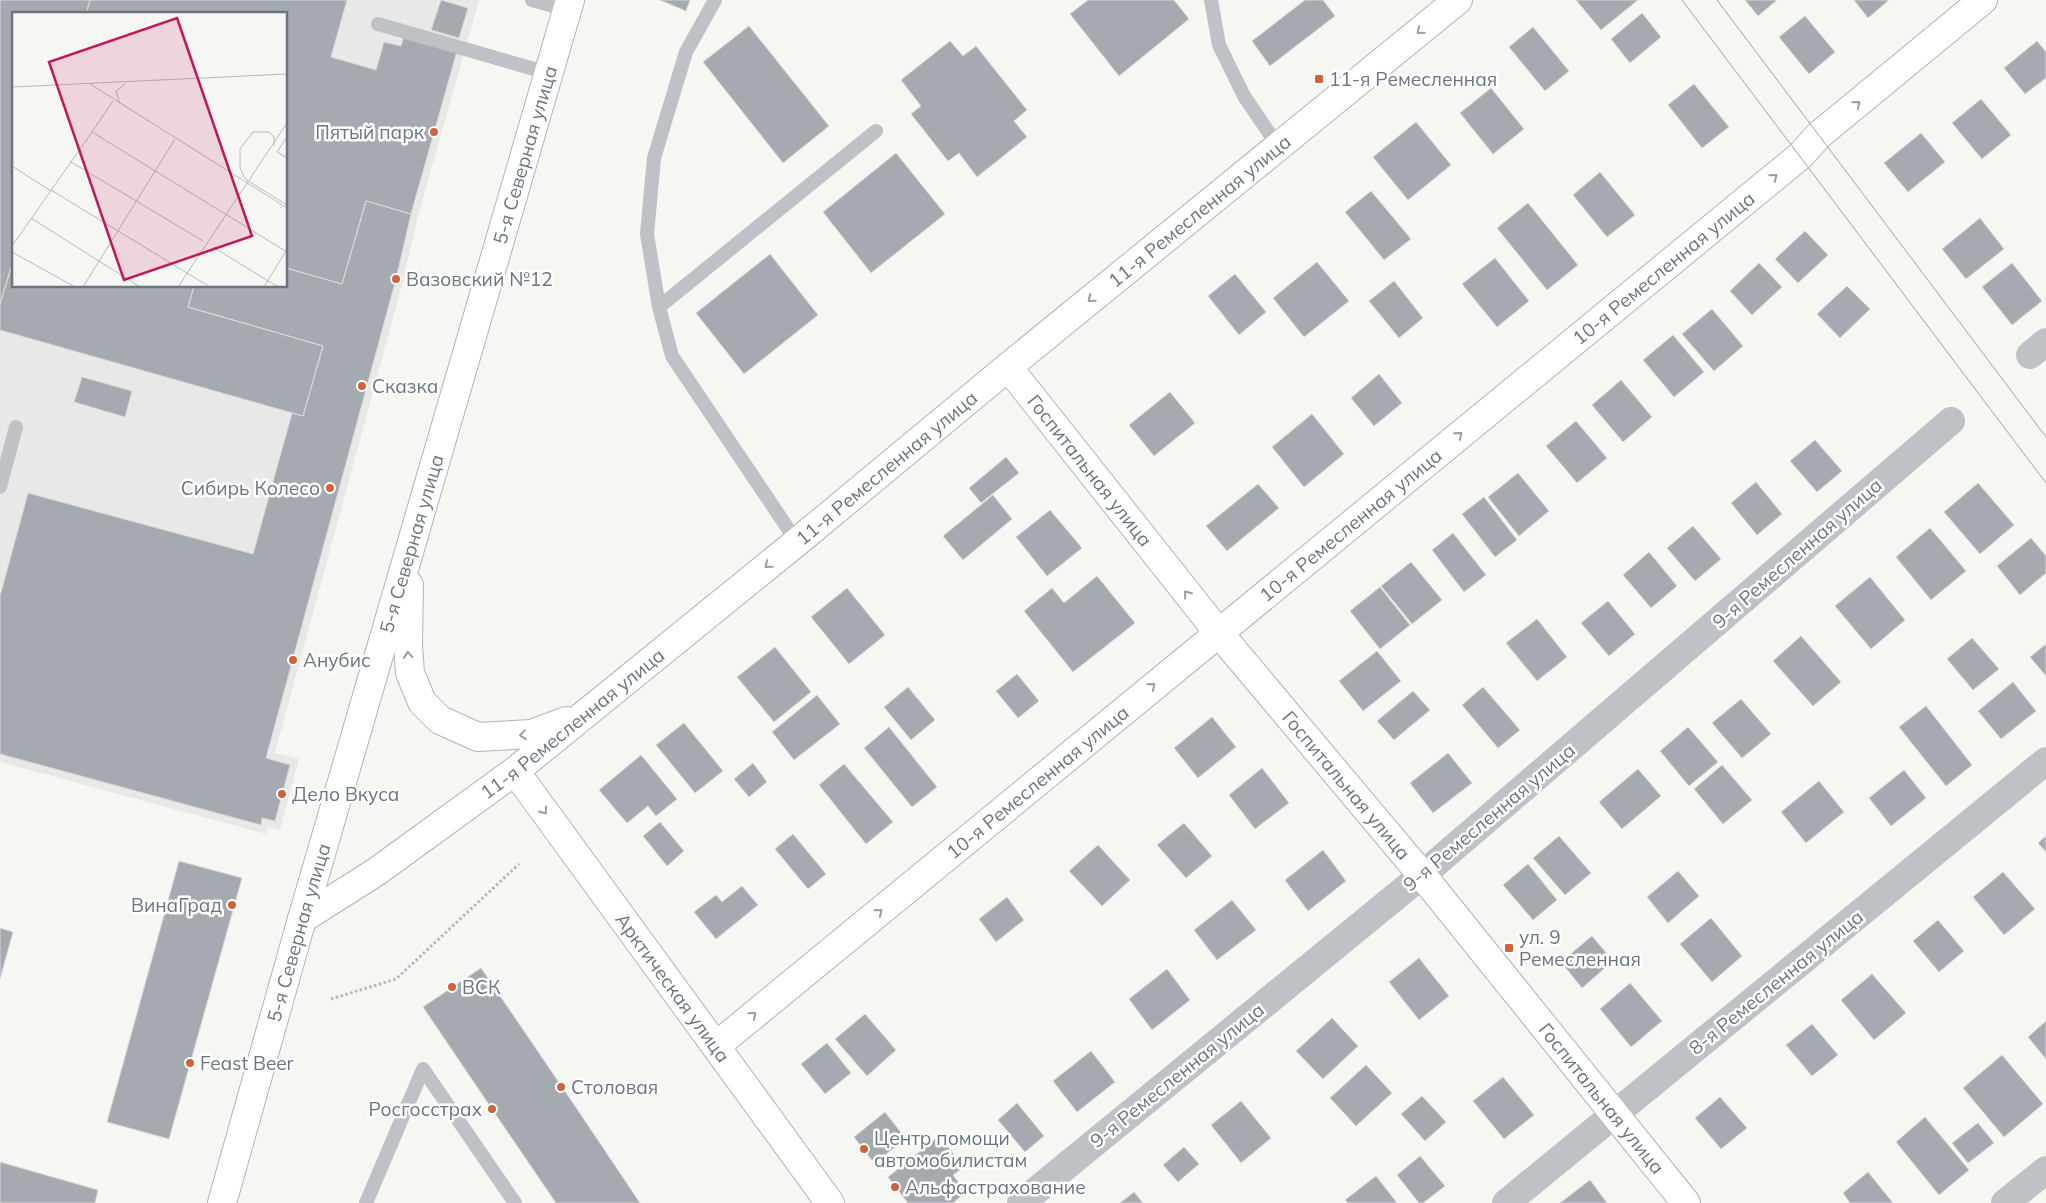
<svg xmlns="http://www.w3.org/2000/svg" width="2046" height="1203" viewBox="0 0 2046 1203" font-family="Mulish,sans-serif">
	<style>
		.built { fill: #e7e8e7; fill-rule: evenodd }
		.building { fill: #a4aab0; stroke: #d7d8d6 }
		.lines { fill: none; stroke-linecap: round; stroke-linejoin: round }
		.secondary-casing { stroke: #b1b5b9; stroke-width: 30 }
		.path { stroke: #b6b9bc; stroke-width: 3; stroke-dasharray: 2.5 2.5; stroke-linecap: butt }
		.lane { stroke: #bec1c5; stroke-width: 14 }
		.street { stroke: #bec1c5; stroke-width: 28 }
		.secondary { stroke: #fff; stroke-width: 28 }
		.tram { stroke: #a0a5aa; stroke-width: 1 }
		.oneway { stroke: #969ea7 }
		.poi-dot { fill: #cf633b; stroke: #fff; stroke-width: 2 }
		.labels { text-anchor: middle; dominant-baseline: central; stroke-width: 5; stroke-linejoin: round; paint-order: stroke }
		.poi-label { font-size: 19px; fill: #697581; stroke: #fff; text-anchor: start }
		.street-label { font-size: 19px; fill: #697581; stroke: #fff }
		.inset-road { fill: none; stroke: #b6babe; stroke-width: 1 }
		.view { fill: #c2185b; fill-opacity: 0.15; stroke: #c2185b; stroke-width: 2.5 }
		.inset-edge { fill: none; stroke: #697581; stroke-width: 2.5 }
	</style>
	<rect width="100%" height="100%" fill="#f6f6f3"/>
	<path class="built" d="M0 0H479L418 216 403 281 275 753 299 759 280 830 268 827 266 834 0 762ZM14 14H286V286H14Z"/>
	<path class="building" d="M0 0H90L86 14H14V258L0 304Z
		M90 0H347L331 57 376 70 384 42 401 46 404 36 457 51 411 214 366 201 342 284 286 268V14H86Z
		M441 0 468 8 459 38 431 30Z
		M660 0H690L686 11Z
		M1088 0H1174L1189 19 1119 76 1070 14Z
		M1305 0H1323L1335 16 1270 66 1252 41Z
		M1576 0H1638L1601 30Z
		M1745 0H1777L1758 16Z
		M1854 0H1889L1868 18Z
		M1642 13 1661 37 1630 63 1611 39Z
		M1805 16 1835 52 1809 74 1779 37Z
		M749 26 829 126 783 163 703 62Z
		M1533 27 1569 71 1545 91 1509 47Z
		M950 41 963 56 976 46 1027 110 1014 121 1027 137 977 177 959 153 948 161 911 114 921 106 901 80Z
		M2037 41 2046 52V78L2025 94 2004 68Z
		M1694 84 1729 127 1702 148 1668 105Z
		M1491 88 1524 129 1493 154 1460 113Z
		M1981 99 2011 135 1982 159 1952 123Z
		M1416 122 1451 165 1408 200 1373 157Z
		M1921 133 1945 162 1908 192 1884 163Z
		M896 153 945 214 871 273 823 212Z
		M1600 172 1635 215 1607 237 1573 195Z
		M1371 191 1411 239 1384 260 1345 212Z
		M366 201 411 214 396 279 266 758 290 765 275 821 262 818 261 825 0 754V596L28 493 253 554 292 413 303 416 323 346 188 307 194 286H286V268L342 284Z
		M1528 203 1578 265 1547 290 1497 228Z
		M1980 218 2004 249 1966 279 1942 249Z
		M1805 231 1828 255 1798 283 1775 259Z
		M770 254 818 315 744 374 696 313Z
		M14 258V286H194L188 307 323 346 303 416 0 330V304Z
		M1495 258 1529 301 1497 327 1462 284Z
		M1317 262 1349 301 1304 337 1273 298Z
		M1759 263 1782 287 1752 315 1730 291Z
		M2012 263 2042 301 2012 325 1982 287Z
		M1235 274 1266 312 1239 335 1208 296Z
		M1394 281 1423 318 1399 338 1369 301Z
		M1847 286 1870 309 1840 338 1817 314Z
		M1712 309 1743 346 1714 371 1682 334Z
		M1673 335 1704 372 1674 397 1643 360Z
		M1379 374 1402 403 1374 426 1351 398Z
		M82 377 132 391 125 417 74 402Z
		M1621 380 1652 417 1623 442 1592 405Z
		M1170 392 1195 423 1154 456 1129 425Z
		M1312 414 1344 454 1304 487 1272 447Z
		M1576 421 1607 458 1577 483 1546 446Z
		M1815 440 1842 471 1817 492 1790 461Z
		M1006 457 1019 473 981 503 969 488Z
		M1518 473 1549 511 1519 536 1488 497Z
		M1756 482 1782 514 1757 535 1731 503Z
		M1978 483 2014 525 1980 554 1944 512Z
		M1258 484 1279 508 1227 551 1206 526Z
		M993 495 1012 519 963 560 943 536Z
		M1484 497 1517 540 1495 557 1462 514Z
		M1050 510 1082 548 1047 576 1016 537Z
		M1693 526 1721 559 1695 581 1667 548Z
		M1930 528 1966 571 1931 600 1896 557Z
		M1453 533 1486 575 1464 592 1432 550Z
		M2031 538 2046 556V573L2020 595 1997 566Z
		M1649 552 1677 586 1651 608 1623 575Z
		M1411 562 1442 600 1412 624 1381 586Z
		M1097 576 1135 623 1073 672 1024 611 1052 588 1064 603Z
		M1870 577 1905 620 1871 649 1835 606Z
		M1380 587 1410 625 1380 649 1350 611Z
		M847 588 885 635 849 664 811 617Z
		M1608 601 1635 634 1609 656 1581 623Z
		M1537 619 1567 657 1537 681 1506 643Z
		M1801 636 1841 682 1813 706 1773 661Z
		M1972 638 1999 669 1973 690 1947 659Z
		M2046 644V676L2030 657Z
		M775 647 811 692 774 722 737 677Z
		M1377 651 1401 681 1363 711 1339 681Z
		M1017 674 1039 701 1018 718 996 691Z
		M2013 682 2036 711 2001 739 1978 711Z
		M908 687 935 720 911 740 884 707Z
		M1483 687 1520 730 1498 748 1462 705Z
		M1413 691 1430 710 1394 740 1377 721Z
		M817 695 840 724 794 760 772 732Z
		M1741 699 1771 734 1742 758 1712 723Z
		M1926 706 1972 765 1946 786 1899 727Z
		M1212 717 1236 747 1198 778 1174 748Z
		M684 723 723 771 695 793 656 745Z
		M889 727 937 787 912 807 864 748Z
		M1688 727 1718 762 1689 786 1660 751Z
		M1448 753 1472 783 1433 813 1410 783Z
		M641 755 677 799 656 816 648 806 627 823 599 790Z
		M753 763 767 782 749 797 734 779Z
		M844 764 893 822 866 844 819 785Z
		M1722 765 1752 800 1723 824 1694 789Z
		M1262 768 1289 803 1255 829 1229 795Z
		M1638 769 1661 796 1622 829 1599 802Z
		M1904 770 1926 798 1891 826 1869 798Z
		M1819 781 1844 812 1806 843 1781 812Z
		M660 822 684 851 667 866 643 836Z
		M1184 823 1212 856 1186 878 1157 845Z
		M793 834 826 874 808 889 775 849Z
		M1559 836 1591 873 1565 895 1533 858Z
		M2046 836V852L2038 843Z
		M1098 845 1130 880 1102 906 1069 871Z
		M1323 850 1346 881 1308 911 1285 880Z
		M179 861 242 878 169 1139 107 1122Z
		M1528 864 1557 900 1533 920 1503 885Z
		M1678 871 1699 896 1668 923 1647 897Z
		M2003 872 2035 909 2004 935 1973 897Z
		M742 886 758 905 716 939 694 912 716 895 722 902Z
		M1007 897 1024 920 996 942 979 919Z
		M1232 900 1256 930 1217 960 1194 930Z
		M1711 918 1742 956 1712 982 1680 944Z
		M1938 920 1964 951 1939 972 1913 941Z
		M0 928 13 932 0 979Z
		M1592 936 1613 961 1582 988 1561 962Z
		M1419 958 1449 996 1419 1020 1389 982Z
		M481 968 575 1106 640 1203H556L492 1109 423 1007Z
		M1167 969 1190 1000 1152 1030 1129 999Z
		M1872 974 1906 1013 1874 1040 1841 1000Z
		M1630 983 1662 1021 1631 1047 1600 1009Z
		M865 1014 896 1050 867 1076 835 1039Z
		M1332 1018 1358 1046 1323 1079 1296 1051Z
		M2046 1021V1059L2028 1037Z
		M1812 1024 1838 1055 1812 1076 1786 1045Z
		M827 1043 851 1073 825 1094 801 1064Z
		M1091 1051 1115 1082 1077 1112 1053 1081Z
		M2002 1055 2043 1104 2004 1137 1963 1088Z
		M1366 1065 1392 1093 1356 1126 1330 1098Z
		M1503 1077 1534 1115 1504 1139 1473 1101Z
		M1422 1096 1446 1122 1425 1141 1401 1114Z
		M1720 1097 1747 1128 1721 1149 1695 1118Z
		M1241 1101 1271 1138 1241 1163 1211 1125Z
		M1017 1103 1044 1136 1025 1152 998 1120Z
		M885 1112 906 1139 874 1163 854 1137Z
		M1925 1117 1969 1170 1939 1195 1896 1142Z
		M1978 1123 1994 1143 1968 1163 1952 1143Z
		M939 1136 964 1167 953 1175 966 1192 953 1203H908L888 1177Z
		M1184 1147 1199 1164 1178 1182 1163 1165Z
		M1420 1156 1445 1186 1423 1203H1419L1397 1175Z
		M0 1162 98 1190 95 1203H0Z
		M1868 1172 1893 1203H1850L1843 1193Z
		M1376 1176 1397 1203H1348L1345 1200Z
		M1590 1180 1607 1203H1560Z
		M1134 1192 1143 1203H1120Z"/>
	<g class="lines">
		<g class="secondary-casing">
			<g id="secondary">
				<path id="s1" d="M1008 367 1218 632 1422 875 1686 1203"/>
				<path d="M409 585 408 645 410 673 422 702 440 720 478 737 531 734 566 721"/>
				<path id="s2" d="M515 771 830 1203"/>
				<path id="s3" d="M302 919 376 872 515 771 797 542 1008 367 1458 0"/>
				<path id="s4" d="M716 1046 1800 156 1819 135 1983 0"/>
				<path id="s5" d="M222 1203 302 919 570 0"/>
			</g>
		</g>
		<path class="path" d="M331 999 396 979 519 864"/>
		<path class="lane" d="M532 0 567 10
			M1211 0 1219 45 1244 96 1278 146
			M378 24 548 73
			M659 307 647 234 654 158 686 52 715 0
			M0 487 16 427
			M797 542 672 356 659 307 876 131
			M423 1069 515 1203
			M366 1203 423 1069"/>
		<path class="street" d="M2030 355 2046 342
			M1021 1203 1422 875 1951 421
			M1506 1203 2046 761
			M2005 1203 2046 1170"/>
		<use href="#secondary" class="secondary"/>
		<path class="tram" d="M1682 0 2046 483
			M1717 0 2046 437"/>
	</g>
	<defs><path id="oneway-chevron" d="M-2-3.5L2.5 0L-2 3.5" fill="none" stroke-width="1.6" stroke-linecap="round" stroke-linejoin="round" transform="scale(1.25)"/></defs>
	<g class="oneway">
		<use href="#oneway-chevron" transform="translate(1420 31) rotate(141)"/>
		<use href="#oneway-chevron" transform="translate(1857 104) rotate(-40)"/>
		<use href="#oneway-chevron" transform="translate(1774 177) rotate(-39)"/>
		<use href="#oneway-chevron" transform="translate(1091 299) rotate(141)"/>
		<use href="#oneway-chevron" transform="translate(1459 435) rotate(-39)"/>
		<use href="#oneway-chevron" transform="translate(768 565) rotate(141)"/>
		<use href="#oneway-chevron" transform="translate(1187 594) rotate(-129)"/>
		<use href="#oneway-chevron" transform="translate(408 655) rotate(-95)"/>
		<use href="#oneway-chevron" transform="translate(1152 686) rotate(-40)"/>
		<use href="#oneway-chevron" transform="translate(523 735) rotate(173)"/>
		<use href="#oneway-chevron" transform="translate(544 811) rotate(54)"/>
		<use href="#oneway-chevron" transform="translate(879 912) rotate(-40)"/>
		<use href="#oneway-chevron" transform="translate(753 1015) rotate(-40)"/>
	</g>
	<g class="poi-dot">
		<rect x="1314" y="74" width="10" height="10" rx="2.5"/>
		<circle cx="434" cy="132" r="5"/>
		<circle cx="396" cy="279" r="5"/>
		<circle cx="362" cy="386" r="5"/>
		<circle cx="330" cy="488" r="5"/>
		<circle cx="293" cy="660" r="5"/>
		<circle cx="282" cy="794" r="5"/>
		<circle cx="232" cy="905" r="5"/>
		<rect x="1504" y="943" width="10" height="10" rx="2.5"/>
		<circle cx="452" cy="987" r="5"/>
		<circle cx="190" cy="1063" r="5"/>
		<circle cx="561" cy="1087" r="5"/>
		<circle cx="492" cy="1109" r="5"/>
		<circle cx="864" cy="1149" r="5"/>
		<circle cx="895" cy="1187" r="5"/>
	</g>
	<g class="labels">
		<g class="poi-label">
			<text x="1329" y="79">11-я Ремесленная</text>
			<text x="424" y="132" text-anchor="end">Пятый парк</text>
			<text x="406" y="279">Вазовский №12</text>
			<text x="372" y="386">Сказка</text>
			<text x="320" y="488" text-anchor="end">Сибирь Колесо</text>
			<text x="303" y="660">Анубис</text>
			<text x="292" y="794">Дело Вкуса</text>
			<text x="222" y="905" text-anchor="end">ВинаГрад</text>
			<text x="1519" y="937">ул. 9<tspan x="1519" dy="22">Ремесленная</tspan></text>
			<text x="462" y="987">ВСК</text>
			<text x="200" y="1063">Feast Beer</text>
			<text x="571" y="1087">Столовая</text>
			<text x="482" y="1109" text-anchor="end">Росгосстрах</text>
			<text x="874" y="1138">Центр помощи<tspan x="874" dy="22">автомобилистам</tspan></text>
			<text x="905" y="1187">Альфастрахование</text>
		</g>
		<g class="street-label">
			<text stroke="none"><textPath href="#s5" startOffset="1091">5-я Северная улица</textPath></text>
			<text stroke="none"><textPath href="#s3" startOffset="1144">11-я Ремесленная улица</textPath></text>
			<text stroke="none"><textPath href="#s4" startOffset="1226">10-я Ремесленная улица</textPath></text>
			<text stroke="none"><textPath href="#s3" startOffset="739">11-я Ремесленная улица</textPath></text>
			<text stroke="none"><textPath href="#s1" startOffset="132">Госпитальная улица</textPath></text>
			<text stroke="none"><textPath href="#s4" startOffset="821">10-я Ремесленная улица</textPath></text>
			<text stroke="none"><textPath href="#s5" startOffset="686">5-я Северная улица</textPath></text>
			<text transform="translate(1797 553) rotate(-41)">9-я Ремесленная улица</text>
			<text stroke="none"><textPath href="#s3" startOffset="334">11-я Ремесленная улица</textPath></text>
			<text stroke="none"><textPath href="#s4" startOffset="416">10-я Ремесленная улица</textPath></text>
			<text stroke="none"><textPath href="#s1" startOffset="538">Госпитальная улица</textPath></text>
			<text transform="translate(1489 817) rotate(-40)">9-я Ремесленная улица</text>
			<text stroke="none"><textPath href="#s5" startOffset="281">5-я Северная улица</textPath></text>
			<text transform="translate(1776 982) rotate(-39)">8-я Ремесленная улица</text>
			<text stroke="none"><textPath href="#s2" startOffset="268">Арктическая улица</textPath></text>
			<text transform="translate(1177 1075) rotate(-39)">9-я Ремесленная улица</text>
			<text stroke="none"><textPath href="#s1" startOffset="942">Госпитальная улица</textPath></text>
		</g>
	</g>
	<g transform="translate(12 12)">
		<rect width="275" height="275" fill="#f6f6f3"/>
		<path class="inset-road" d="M78 72 275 196M0 75 275 62M101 89 80 120 275 240M108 92 104 79 113 72M275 125 265 140 275 146M262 134V125L257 120H241L228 137V156L233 167 275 193M59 150 191 229M0 154 39 179M39 178 198 275M19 206 128 275M0 234 80 120M201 235 266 275M0 240 63 275M71 275 163 127M166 275 275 111M252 275 275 237"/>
		<path class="view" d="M165 6 240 224 112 268 37 50Z"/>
		<rect width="275" height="275" class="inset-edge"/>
	</g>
</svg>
